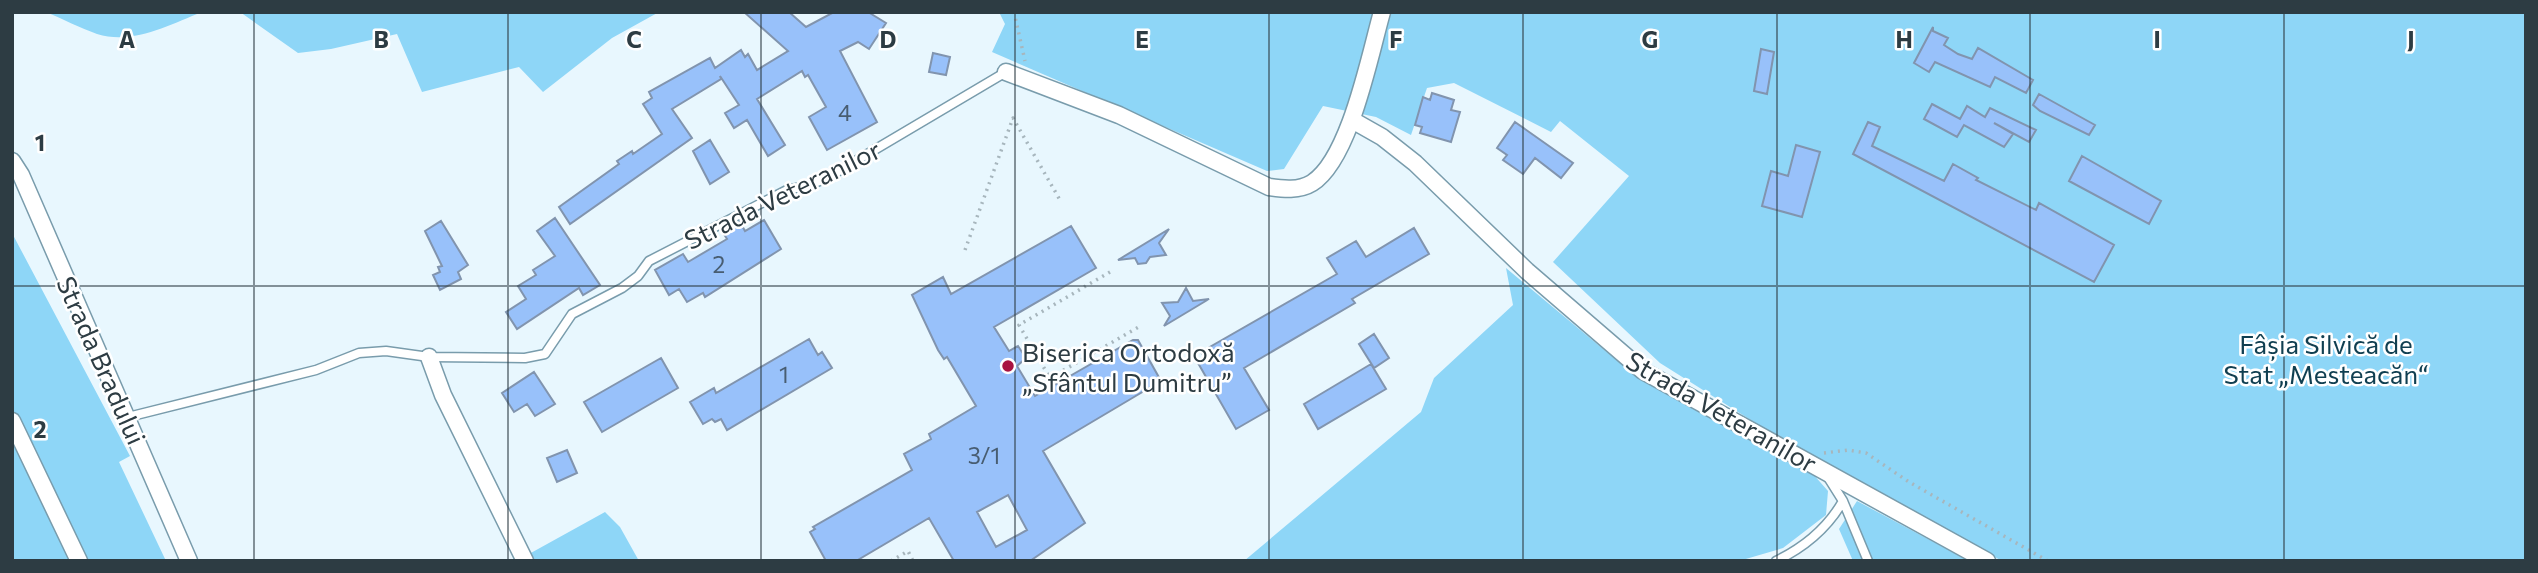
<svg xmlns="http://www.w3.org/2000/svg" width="2538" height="573" viewBox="0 0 2538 573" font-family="Commissioner,sans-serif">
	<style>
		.green { fill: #8ed6f7 }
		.building { fill: #98c1fa; stroke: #8194ae; stroke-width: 2; fill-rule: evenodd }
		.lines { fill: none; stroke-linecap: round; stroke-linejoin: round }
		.lane-casing { stroke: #799cac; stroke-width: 11 }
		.street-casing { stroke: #799cac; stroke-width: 19 }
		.path { stroke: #a7b6bd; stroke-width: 3.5; stroke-dasharray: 2 5; stroke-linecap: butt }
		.lane { stroke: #fff; stroke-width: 8 }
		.street { stroke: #fff; stroke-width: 16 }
		.grid { fill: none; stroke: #2d3c43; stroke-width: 2; stroke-opacity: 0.55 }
		.poi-dot { fill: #a81241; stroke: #fff; stroke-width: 2.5 }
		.labels { text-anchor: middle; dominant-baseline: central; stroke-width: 5; stroke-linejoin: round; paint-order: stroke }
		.number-label { font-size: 23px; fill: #485d71 }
		.street-label { font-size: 26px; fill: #2d3c43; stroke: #fff }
		.park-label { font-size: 26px; fill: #103f51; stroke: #fff }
		.poi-label { font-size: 26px; fill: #2d3c43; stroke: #fff; text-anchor: start }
		.grid-label { font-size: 23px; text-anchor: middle; font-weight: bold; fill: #2d3c43; stroke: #fff; stroke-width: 5; stroke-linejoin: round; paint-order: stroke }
	</style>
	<rect width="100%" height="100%" fill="#e8f7fe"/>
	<path class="green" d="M46 12H202C169 25 133 45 97 34 80 28 63 19 46 12Z
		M240 12H659L612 38 543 92 519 67 422 92 397 34 331 49 298 53Z
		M999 12H2526V561H2002L1773 434 1660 363 1553 262 1629 176 1560 121 1551 132 1454 83 1427 88 1411 135 1376 117 1323 106 1284 169 1267 171 992 52 1005 24Z
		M12 233 130 456 119 462 166 561H12Z
		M1506 268 1639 379 1813 474 1828 491 1826 515 1783 548 1739 561H1244L1421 412 1434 378 1513 305Z
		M1857 501 1969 561H1853L1839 529Z
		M605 512 620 527 639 561H533L529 554Z"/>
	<path class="building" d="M744 12H789L806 27 834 12H868L886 23 869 49 858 42 840 51 877 122 827 150 809 117 826 107 808 75 805 77 802 71 757 99 785 145 768 156 747 120 734 128 725 113 739 105 720 76 721 79 672 109 692 138 570 224 559 207 619 164 617 161 632 151 633 154 662 134 643 104 652 98 649 92 710 58 715 68 741 50 745 57 748 54 757 70 788 51Z
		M1933 27V31L1948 38 1944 45 1958 54 1972 59 1978 48 2033 80 2026 93 1995 77 1990 87 1935 62 1929 72 1914 63Z
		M1761 49 1774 52 1767 94 1754 91Z
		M933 53 950 57 946 75 929 72Z
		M1432 93 1454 100 1451 110 1460 112 1451 142 1420 133 1422 127 1415 125 1423 97 1430 100Z
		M2039 94 2095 125 2089 135 2040 111 2033 105Z
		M1932 104 1960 119 1967 106 1985 117 1990 108 2036 130 2029 142 1994 123 2013 134 2004 147 1964 125 1957 137 1924 119Z
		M1515 122 1573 163 1561 178 1535 158 1523 174 1503 160 1507 155 1497 148Z
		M1868 122 1880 127 1872 146 1944 181 1953 164 1978 178 1976 180 2036 210 2039 203 2114 245 2094 282 1853 154Z
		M710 140 729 172 710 184 693 151Z
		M1796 145 1820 152 1802 217 1762 206 1771 171 1788 176Z
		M2082 156 2161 201 2149 224 2069 181Z
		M555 218 600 285 583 295 579 288 517 329 506 312 526 299 518 286 536 275 533 270 555 256 537 231Z
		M764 220 781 249 705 297 703 293 687 302 679 289 669 295 655 270 683 254 688 262 727 239 722 231 740 222 745 231Z
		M441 221 468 265 458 272 461 279 440 290 433 275 440 272 438 267 442 266 425 231Z
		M1071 226 1096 268 994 327 1009 351 1018 346 1026 358 1017 366 1035 396 1133 340H1138L1161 381 1043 451 1085 523 1030 561H954L929 518 856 561H826L810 532 815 529 813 527 912 470 904 454 931 439 929 434 976 406 947 357 944 359 938 350 912 295 943 277 951 294ZM1008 495 1027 530 996 547 977 512Z
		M1414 228 1429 254 1352 299 1355 303 1244 368 1269 410 1236 429 1198 363 1205 358 1201 352 1337 274 1327 258 1356 241 1366 257Z
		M1169 229 1159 243 1166 255 1150 257 1146 263 1138 264 1135 258 1118 260Z
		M1186 288 1193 301 1209 299 1164 326 1170 316 1162 303 1178 302Z
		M1374 334 1389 358 1374 368 1359 344Z
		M809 339 818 355 822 352 832 368 727 430 721 419 715 422 712 419 703 424 690 402 714 388 716 393Z
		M661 358 678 388 602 432 584 402Z
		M1371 364 1386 389 1318 429 1304 404Z
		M534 372 555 404 535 416 527 404 514 412 502 393Z
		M567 450 577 473 557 482 547 458Z"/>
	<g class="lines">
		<g class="lane-casing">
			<path id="lane" d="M128 417 316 370 359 353 386 351 429 357 525 358 545 354 572 314 622 288 638 276 649 261 787 190 813 184 832 175 1006 72
				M1843 501 1868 561
				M1776 561C1805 547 1827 529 1843 501L1826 474"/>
		</g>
		<g class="street-casing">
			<path id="street" d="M1006 72 1119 115 1269 187C1283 189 1299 191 1312 183 1350 159 1370 54 1382 12
				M1352 120 1382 137 1415 163 1527 271 1643 371 1987 561
				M12 161 21 175 189 561
				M429 357 443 395 525 561
				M12 421 79 561"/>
		</g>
		<path class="path" d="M1014 12 1025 61
			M965 250 1013 118 1060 200
			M1110 272 1019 325 1050 378 1142 325
			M1824 453 1848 450 1866 453 1909 482 2048 561
			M891 561 908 551 913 561"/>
		<use href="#lane" class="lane"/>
		<use href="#street" class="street"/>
	</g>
	<path class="grid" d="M254 12V561M508 12V561M761 12V561M1015 12V561M1269 12V561M1523 12V561M1777 12V561M2030 12V561M2284 12V561M12 286H2526"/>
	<circle class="poi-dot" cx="1008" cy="366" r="7"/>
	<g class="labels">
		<g class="number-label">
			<text x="845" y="112">4</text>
			<text x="719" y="264">2</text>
			<text x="784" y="374">1</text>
			<text x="984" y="455">3/1</text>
		</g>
		<g class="street-label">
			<text transform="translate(782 194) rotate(-26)">Strada Veteranilor</text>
			<text transform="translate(102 360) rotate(66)">Strada Bradului</text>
			<text transform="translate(1722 411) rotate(30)">Strada Veteranilor</text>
		</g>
		<g class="park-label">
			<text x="2326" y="343">Fâșia Silvică de<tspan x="2326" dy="30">Stat „Mesteacăn“</tspan></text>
		</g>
		<g class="poi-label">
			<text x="1022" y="351">Biserica Ortodoxă<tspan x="1022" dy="30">„Sfântul Dumitru”</tspan></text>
		</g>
	</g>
	<g class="grid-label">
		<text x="127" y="48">A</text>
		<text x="381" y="48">B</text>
		<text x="634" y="48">C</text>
		<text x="888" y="48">D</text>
		<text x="1142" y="48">E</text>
		<text x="1396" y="48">F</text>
		<text x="1650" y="48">G</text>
		<text x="1904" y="48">H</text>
		<text x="2157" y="48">I</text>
		<text x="2411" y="48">J</text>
		<text x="40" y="151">1</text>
		<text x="40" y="438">2</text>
	</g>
	<rect width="2538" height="573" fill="none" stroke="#2d3c43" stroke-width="28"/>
</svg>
